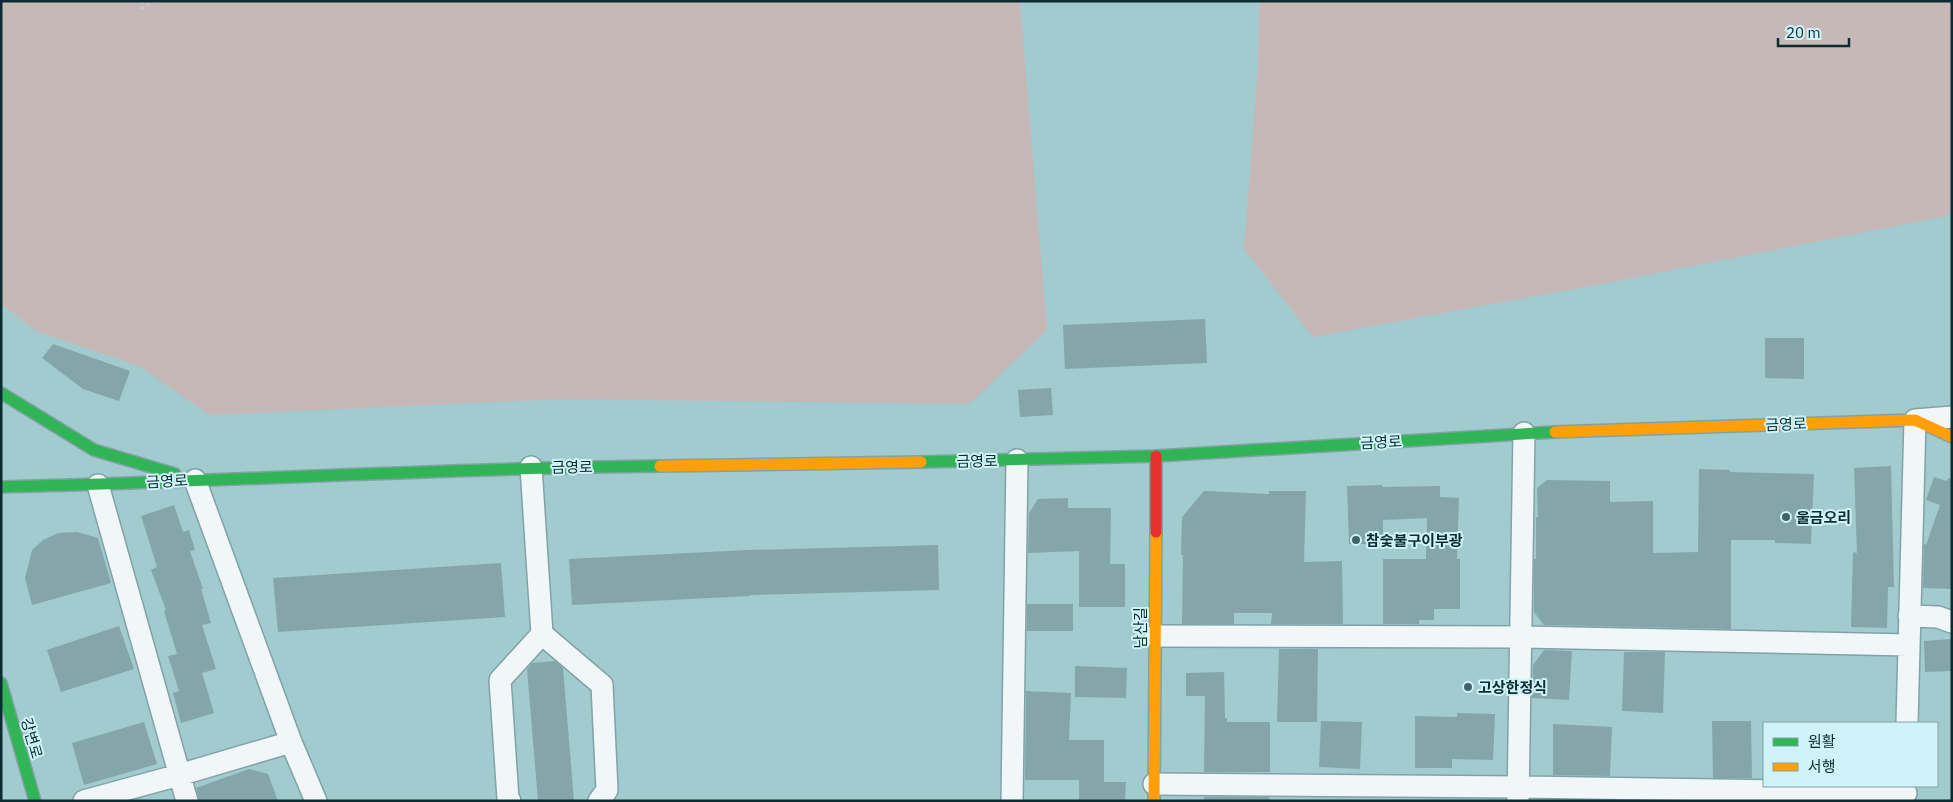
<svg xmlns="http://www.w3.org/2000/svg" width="1953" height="802" viewBox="0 0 1953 802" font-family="'IBM Plex Sans','Noto Sans KR',sans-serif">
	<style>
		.green { fill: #c6b8b6 }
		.building { fill: #84a6aa }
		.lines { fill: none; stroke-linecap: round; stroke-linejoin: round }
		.street-casing { stroke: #81a2a6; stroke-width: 24 }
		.fast-casing { stroke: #81a2a6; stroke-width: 14 }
		.slow-casing { stroke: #81a2a6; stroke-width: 14 }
		.jam-casing { stroke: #81a2a6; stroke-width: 14 }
		.path { stroke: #c1ced0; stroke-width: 3; stroke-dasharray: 2.5 4; stroke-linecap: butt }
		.street { stroke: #f1f7f8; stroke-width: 21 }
		.fast { stroke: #30b455; stroke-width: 11 }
		.slow { stroke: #ff9f0a; stroke-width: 11 }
		.jam { stroke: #e5322d; stroke-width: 11 }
		.poi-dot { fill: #406468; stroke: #cff3f8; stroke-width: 2 }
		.labels { text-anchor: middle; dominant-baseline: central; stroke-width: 4; stroke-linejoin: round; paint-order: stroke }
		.street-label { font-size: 15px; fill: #0b2c30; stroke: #cff3f8 }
		.poi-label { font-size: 15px; font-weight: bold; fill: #0b2c30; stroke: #cff3f8; text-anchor: start }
	</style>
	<rect width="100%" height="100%" fill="#a1cbcf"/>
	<path class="green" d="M1 1H1020L1047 330 969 404 562 399 210 415 139 366 36 331 1 304Z
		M1259 1H1952V215L1601 284 1313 337 1244 249 1258 66Z"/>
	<path class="building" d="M1205 319 1207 363 1065 369 1063 325Z
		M1765 338H1804V379L1765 378Z
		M53 344 130 371 119 401 83 389 42 358Z
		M1051 388 1053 415 1020 417 1018 390Z
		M1891 466 1894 587H1888L1887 628 1851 627 1853 552 1857 553 1854 468Z
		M1699 469 1730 470V472L1814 474 1811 544 1775 543V540H1731V629L1544 625 1534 612V559H1536V517H1538L1537 488 1547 480 1610 481V502L1653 501V553L1698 552Z
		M1934 477 1947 481 1948 478 1952 479V589L1923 588 1924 544 1926 545 1940 505 1926 500Z
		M1382 485V487L1440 486V497L1459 498 1457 559H1460V609H1434V620H1419V624H1383V559H1426L1427 518 1383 520V544H1349L1347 486Z
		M1204 491 1269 494V491H1306L1304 562 1342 561 1343 624H1271L1272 613H1234V624H1182L1183 555H1181L1182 517Z
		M1068 498V508H1111L1110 564H1125V607H1079V551L1028 553 1029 513 1038 499Z
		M174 505 183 532 189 530 195 550 190 551 203 589H201L211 623 202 625 216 669 202 673 214 713 181 723 173 693 179 691 168 656 177 654 164 611 166 610 151 570 157 567 141 516Z
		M77 532 98 538 111 583 32 605 25 578 32 550 43 540 58 533Z
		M938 545 939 590 750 595V596L572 605 569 559 748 550Z
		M501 563 505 617 278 632 273 578Z
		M1027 604H1073V631H1027Z
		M119 626 134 669 61 692 47 650Z
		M1952 639V671L1925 672 1924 641Z
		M1279 649H1318L1317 722H1277Z
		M1544 650 1572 651 1569 700 1532 698 1533 665Z
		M1624 652H1665L1663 713 1622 711Z
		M555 661 563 668 574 801H538L527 669 532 663Z
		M1075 666 1127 668 1126 698 1075 697Z
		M1224 672 1225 718H1227V722H1270V772H1204L1205 696H1186V673Z
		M1026 691 1071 693 1069 740H1104V782H1126L1125 801H1079V780H1025Z
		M1457 713 1495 714 1493 760 1452 759V768H1415V716L1457 717Z
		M1321 721 1362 722 1360 769 1319 767Z
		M1712 721H1751L1752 778H1713Z
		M144 722 157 764 84 785 72 743Z
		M1553 724 1612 727 1610 776 1553 775Z
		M249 769 268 774 278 801H199L196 788Z
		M1204 797H1269L1270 801H1204Z"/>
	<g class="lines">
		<g class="street-casing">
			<path id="street" d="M531 467 542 634 602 685 607 790 599 801
				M195 480 291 742 316 801
				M98 485 187 801
				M1909 616 1938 617 1952 622
				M1155 636 1520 637 1909 645
				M1907 723 1915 420 1952 417
				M1154 784 1518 787 1906 793
				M84 801 179 775 291 742
				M510 801 508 799 500 680 542 634
				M1012 801 1017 460
				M1518 801 1524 433"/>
		</g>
		<g class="fast-casing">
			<path id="fast" d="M1 393 94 450 175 474
				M921 462 1156 456 1555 432
				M1 487C221 482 440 468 660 466
				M1 683 35 801"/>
		</g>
		<g class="slow-casing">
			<path id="slow" d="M1555 432 1915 420 1952 437
				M660 466 921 462
				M1154 801 1156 532"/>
		</g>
		<g class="jam-casing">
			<path id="jam" d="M1156 532V456"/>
		</g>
		<path class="path" d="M142 1V8L155 1"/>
		<use href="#street" class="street"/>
		<use href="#fast" class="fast"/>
		<use href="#slow" class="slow"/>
		<use href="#jam" class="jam"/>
	</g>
	<g class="poi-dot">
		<circle cx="1786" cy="517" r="5"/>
		<circle cx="1356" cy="540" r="5"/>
		<circle cx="1468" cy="687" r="5"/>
	</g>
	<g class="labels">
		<g class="street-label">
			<text transform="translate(1786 424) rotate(-2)">금영로</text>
			<text transform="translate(1381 442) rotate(-3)">금영로</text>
			<text transform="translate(977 461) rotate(-1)">금영로</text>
			<text transform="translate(572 467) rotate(-1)">금영로</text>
			<text transform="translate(167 481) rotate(-3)">금영로</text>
			<text transform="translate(1140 628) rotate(-90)">남산길</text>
			<text transform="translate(32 738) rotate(74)">강변로</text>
		</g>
		<g class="poi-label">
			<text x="1796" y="517">울금오리</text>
			<text x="1366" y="540">참숯불구이부광</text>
			<text x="1478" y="687">고상한정식</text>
		</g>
	</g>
	<rect width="1953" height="802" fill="none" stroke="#0b2c30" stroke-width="5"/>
	<rect x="1763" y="722" width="175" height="65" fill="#cff3f8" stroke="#81a3a8"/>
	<rect x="1773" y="738" width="25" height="8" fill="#30b455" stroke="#81a3a8"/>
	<text x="1808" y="747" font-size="15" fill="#0b2c30">원활</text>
	<rect x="1773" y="763" width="25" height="8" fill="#ff9f0a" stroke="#81a3a8"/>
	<text x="1808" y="772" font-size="15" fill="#0b2c30">서행</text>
	<path d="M1778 38v8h71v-8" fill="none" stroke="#0b2c30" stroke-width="2.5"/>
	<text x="1786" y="38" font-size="15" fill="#0b2c30" stroke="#cff3f8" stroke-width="4" paint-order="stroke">20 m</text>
</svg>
